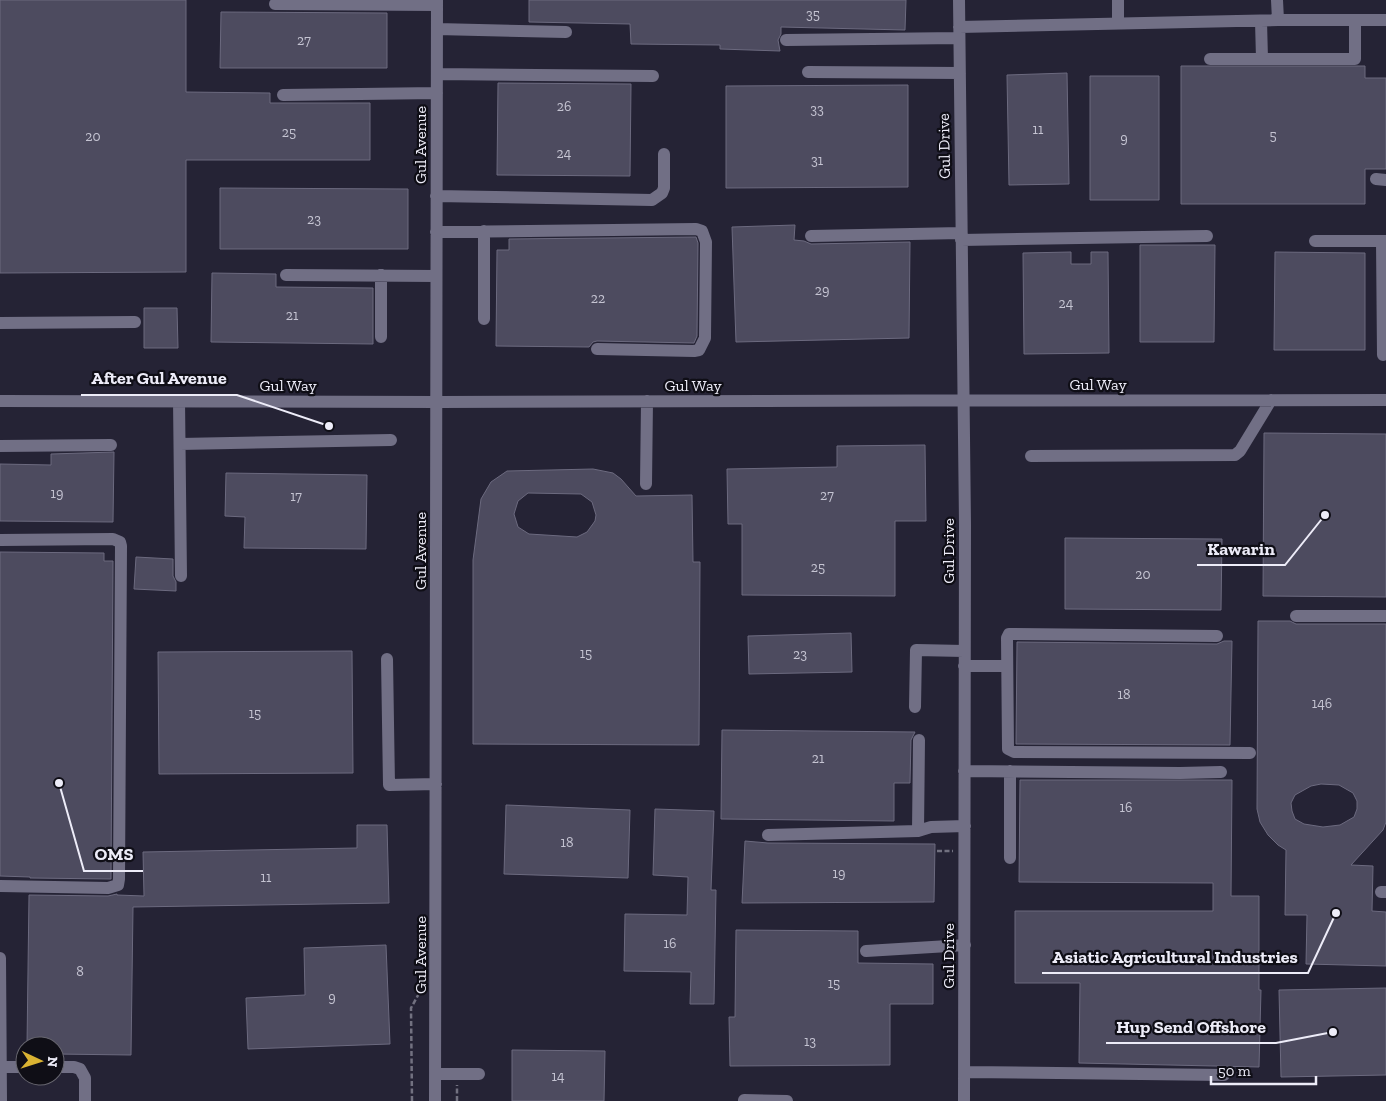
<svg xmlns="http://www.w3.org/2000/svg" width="1386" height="1101" viewBox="0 0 1386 1101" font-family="'Zilla Slab',serif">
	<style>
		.building { fill: #4d4b5f; stroke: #6c6a7f; fill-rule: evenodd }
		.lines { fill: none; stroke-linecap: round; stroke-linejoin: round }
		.path { stroke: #727180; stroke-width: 2.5; stroke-dasharray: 5 2.5; stroke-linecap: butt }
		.minor { stroke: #716f85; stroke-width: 12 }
		.labels { text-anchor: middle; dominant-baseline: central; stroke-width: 4.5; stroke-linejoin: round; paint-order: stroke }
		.number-label { font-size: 14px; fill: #c5c4d2 }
		.street-label { font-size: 16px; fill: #edecf8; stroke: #0f0e16 }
		.leader { fill: none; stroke: #edecf8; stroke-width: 2 }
		.callout-dot { fill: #edecf8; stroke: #0f0e16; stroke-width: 2 }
		.callout-label { font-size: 18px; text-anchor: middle; font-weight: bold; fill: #edecf8; stroke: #0f0e16; stroke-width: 4.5; stroke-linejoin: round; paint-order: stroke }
	</style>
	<rect width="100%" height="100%" fill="#252335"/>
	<path class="building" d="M0 0H186V92L270 93V103H370V160H186V272L0 273Z
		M529 0H906L905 30 781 27V34L778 40 780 51 720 49V45L631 44 630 24 529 22Z
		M221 12 387 13V68H220Z
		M1181 66H1365V78H1386V169H1365V204H1181Z
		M1067 73 1069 184 1009 185 1007 75Z
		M1090 76H1159V200H1090Z
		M498 83 631 84 630 176 497 175Z
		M908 85V187L726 188V86Z
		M220 188 408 189V249H220Z
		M795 225 794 240 804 241 811 244 910 242 909 338 736 342 732 227Z
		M696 237 698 243 697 336 694 343 597 341 593 342 589 347 496 346 497 250H509V239Z
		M1140 245H1215L1214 342H1140Z
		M1071 252V264H1091V252H1108L1109 353 1024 354 1023 253Z
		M1275 252 1365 253V350H1274Z
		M212 273 276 274V287L373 288V344L211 342Z
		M144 308H177L178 348H144Z
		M1264 433 1386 434V597L1263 596Z
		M925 445 926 521H895V596L742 595V524H728L727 469 837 467V446Z
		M114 452 113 522 0 521V464L51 465V454Z
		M593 469 613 473 621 479 636 496 692 495 693 562H700L699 745 473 744V560L481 499 491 482 507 471ZM528 493 581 494 592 502 596 515 595 521 587 532 577 537 529 534 518 527 514 514 518 501Z
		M226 473 367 475 366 549 244 548 245 517 225 516Z
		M1065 538 1222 539 1221 610 1065 609Z
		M0 552 104 553V561H113L111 879 30 878V877L0 876Z
		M136 557 173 559V576L176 582V591L134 589Z
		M1258 621H1290L1296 624H1386V822L1383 830 1351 865 1373 866 1372 911 1386 912V966L1306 964 1307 915H1285L1286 850 1278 845 1268 835 1260 822 1257 809ZM1321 784 1339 785 1353 793 1357 801V809L1354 817 1340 825 1323 827 1304 824 1295 819 1292 811 1291 803 1295 795 1311 786Z
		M851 633 852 672 749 674 748 636Z
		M1224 641H1232L1230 745 1016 744 1017 642 1217 644Z
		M352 651 353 773 159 774 158 652Z
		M722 730 915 732 911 740 910 783H894V821L721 819Z
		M1020 780H1232L1231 896H1259V990H1261L1259 1067 1079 1063 1080 983H1015V911H1213V883L1019 882Z
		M506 805 630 810 628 878 504 874Z
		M655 809 714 811 711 890H716L714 1004H690L691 972 624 971 625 914 687 915 688 877 653 875Z
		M357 825H387L389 903 133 907 131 1055 55 1054V1046H27L29 895 108 896 117 894V895L144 896 143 852 357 848Z
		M745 841 768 843 935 844 934 902 742 903Z
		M736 930 858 931V963L933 964V1004H890V1065L730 1066 729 1017H735Z
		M386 945 390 1044 248 1049 246 998 305 995 304 948Z
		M1386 988V1075L1281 1077 1279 990Z
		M512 1050 605 1051 604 1101H512Z"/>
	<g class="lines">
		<path class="path" d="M937 851H953
			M412 1101 411 1008 422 988
			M457 1101V1085"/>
		<path class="minor" d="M959 0 965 525 964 1101
			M1118 0V24
			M1277 0 1278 20
			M275 4 437 5
			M1261 21 1262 59
			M959 27 1278 20H1386
			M437 29 566 32
			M786 40 959 38
			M1210 59H1355V20
			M808 72 960 73
			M437 74 653 76
			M283 95 437 93
			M1376 179 1386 180
			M436 196 652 200 662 193 664 188V154
			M484 231V319
			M436 232 696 229 702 231 706 242 705 338 699 350 694 351 597 349
			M811 236 961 233
			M961 240 1207 236
			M1315 241H1386
			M1382 241 1383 355
			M286 275 436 276
			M0 323 135 322
			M381 337V275
			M179 400 181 576
			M0 401C146 400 293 403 439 402 755 402 1070 399 1386 400
			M180 444 391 440
			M0 446 111 445
			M1031 456 1235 455 1240 451 1271 400
			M646 484 647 401
			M0 540 113 539 120 542 121 546 119 879 118 885 108 888 0 886
			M1296 616H1386
			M1217 636 1009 634 1007 638 1008 749 1014 752 1250 753
			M387 659 389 785 436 784
			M964 666H1007
			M915 707 916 650 964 651
			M964 771 1180 773 1221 772
			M918 831 919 740
			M768 835 918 831 931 827 965 826
			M1010 858V771
			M1381 892H1386
			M866 951 965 945
			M0 958 1 1101
			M1 1067H25
			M55 1067H74L80 1069 85 1078V1101
			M965 1072 1224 1075
			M435 1074H479
			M744 1100 787 1101
			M435 1101 437 0"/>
	</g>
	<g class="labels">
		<g class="number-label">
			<text x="813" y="14">35</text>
			<text x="304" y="40">27</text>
			<text x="564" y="106">26</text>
			<text x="817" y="109">33</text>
			<text x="1038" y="129">11</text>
			<text x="289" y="132">25</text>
			<text x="1273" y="135">5</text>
			<text x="93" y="136">20</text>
			<text x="1124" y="138">9</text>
			<text x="564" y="153">24</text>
			<text x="817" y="160">31</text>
			<text x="314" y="219">23</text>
			<text x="822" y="290">29</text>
			<text x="598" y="298">22</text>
			<text x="1066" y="303">24</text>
			<text x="292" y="315">21</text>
			<text x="57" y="493">19</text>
			<text x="827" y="495">27</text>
			<text x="296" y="496">17</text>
			<text x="818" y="567">25</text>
			<text x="1143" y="574">20</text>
			<text x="586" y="653">15</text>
			<text x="800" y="654">23</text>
			<text x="1124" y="694">18</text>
			<text x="1322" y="703">146</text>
			<text x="255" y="713">15</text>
			<text x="818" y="758">21</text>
			<text x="1126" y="807">16</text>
			<text x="567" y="842">18</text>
			<text x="839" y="873">19</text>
			<text x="266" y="877">11</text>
			<text x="670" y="943">16</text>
			<text x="80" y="971">8</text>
			<text x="834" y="983">15</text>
			<text x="332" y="997">9</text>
			<text x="810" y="1041">13</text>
			<text x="558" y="1076">14</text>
		</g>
		<g class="street-label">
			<text transform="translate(420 145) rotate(-90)">Gul Avenue</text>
			<text transform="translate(944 146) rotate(-91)">Gul Drive</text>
			<text x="1098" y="384">Gul Way</text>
			<text x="288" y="385">Gul Way</text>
			<text x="693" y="385">Gul Way</text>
			<text transform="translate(420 551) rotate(-90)">Gul Avenue</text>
			<text transform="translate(948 551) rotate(-90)">Gul Drive</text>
			<text transform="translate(420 955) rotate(-90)">Gul Avenue</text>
			<text transform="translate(948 956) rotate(-90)">Gul Drive</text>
		</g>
	</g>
	<path class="leader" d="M329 426L237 395H81M1325 515L1285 565H1197M59 783L84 871H143M1336 913L1308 973H1042M1333 1032L1276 1043H1106"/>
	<g class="callout-dot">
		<circle cx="329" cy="426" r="5"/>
		<circle cx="1325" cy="515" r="5"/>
		<circle cx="59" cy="783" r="5"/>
		<circle cx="1336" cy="913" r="5"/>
		<circle cx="1333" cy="1032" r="5"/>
	</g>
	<g class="callout-label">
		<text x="159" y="384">After Gul Avenue</text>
		<text x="1241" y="555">Kawarin</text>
		<text x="114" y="860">OMS</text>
		<text x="1175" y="963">Asiatic Agricultural Industries</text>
		<text x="1191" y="1033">Hup Send Offshore</text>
	</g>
	<g transform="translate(40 1061) rotate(94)"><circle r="24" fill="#0f0e16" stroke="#686770"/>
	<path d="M0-4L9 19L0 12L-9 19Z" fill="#dab333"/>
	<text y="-8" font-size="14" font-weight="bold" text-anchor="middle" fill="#edecf8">N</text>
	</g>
	<path d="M1211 1076v8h105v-8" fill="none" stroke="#edecf8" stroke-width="2.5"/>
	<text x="1218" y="1076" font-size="15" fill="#edecf8" stroke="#0f0e16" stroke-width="4" paint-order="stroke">50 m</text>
</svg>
